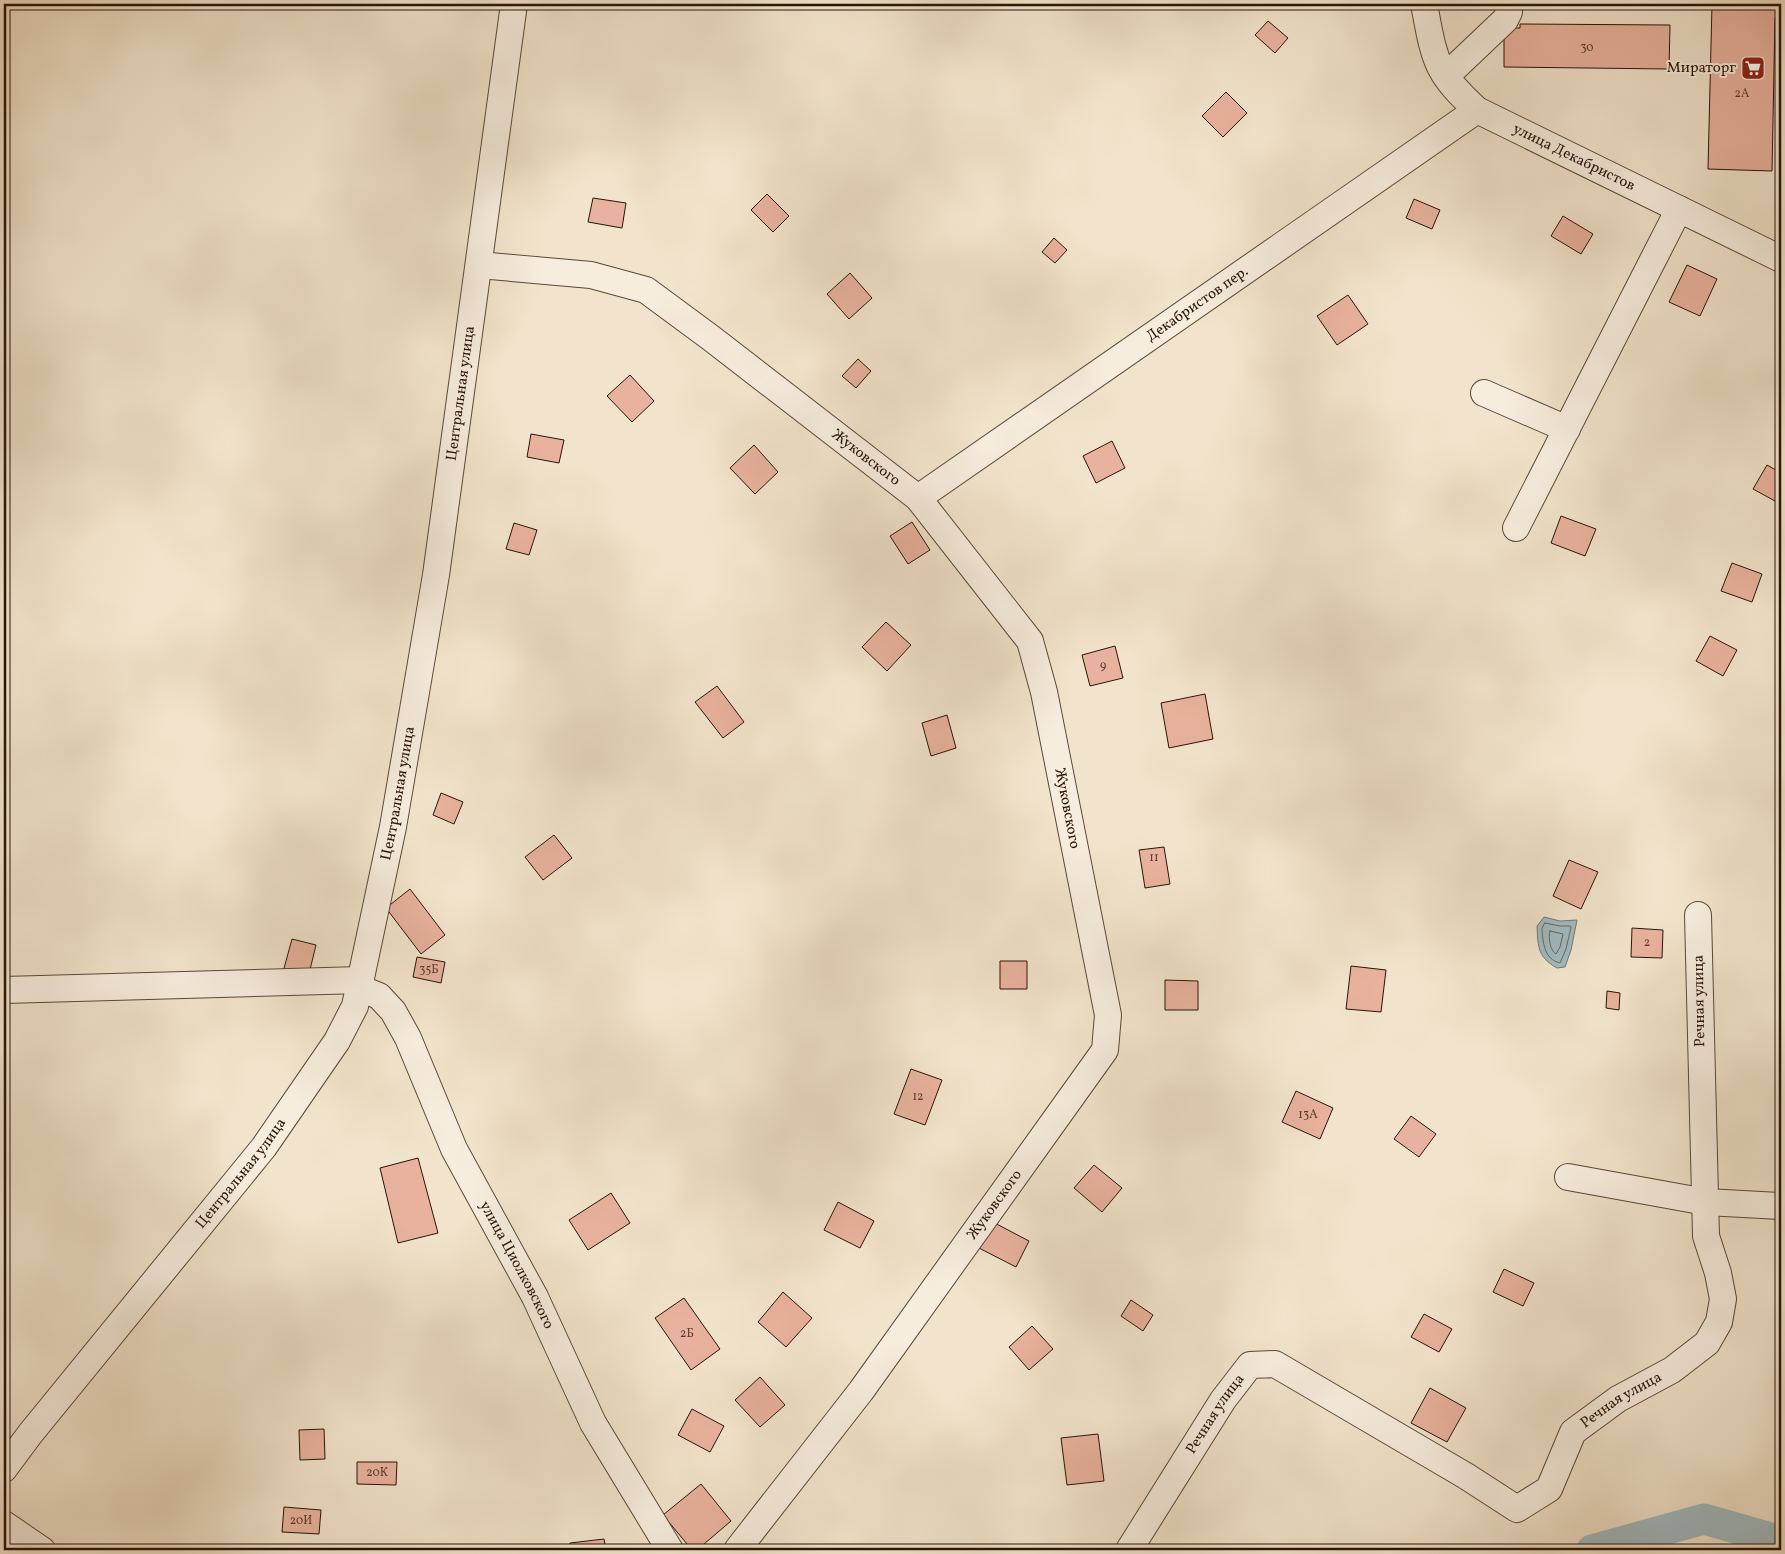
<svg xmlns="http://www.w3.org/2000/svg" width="1785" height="1554" viewBox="0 0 1785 1554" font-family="Vollkorn,serif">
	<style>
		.water { fill: #a1bbc2; stroke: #717877 }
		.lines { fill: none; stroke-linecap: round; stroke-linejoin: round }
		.shore { stroke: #646864; stroke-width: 1 }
		.river { stroke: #a1bbc2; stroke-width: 31 }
		.building { fill: #e9b29e; stroke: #281406 }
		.minor-casing { stroke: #5a4838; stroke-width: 28 }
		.minor { stroke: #f7edde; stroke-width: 26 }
		.labels { text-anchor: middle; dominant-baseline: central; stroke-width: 4; stroke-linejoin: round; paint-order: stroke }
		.number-label { font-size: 12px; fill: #583c2c }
		.poi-label { font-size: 15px; fill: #281406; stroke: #f7edde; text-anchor: end }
		.street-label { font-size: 15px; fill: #281406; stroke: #f7edde }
	</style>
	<rect width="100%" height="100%" fill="#f2e4cc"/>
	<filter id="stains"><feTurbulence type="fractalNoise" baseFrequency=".004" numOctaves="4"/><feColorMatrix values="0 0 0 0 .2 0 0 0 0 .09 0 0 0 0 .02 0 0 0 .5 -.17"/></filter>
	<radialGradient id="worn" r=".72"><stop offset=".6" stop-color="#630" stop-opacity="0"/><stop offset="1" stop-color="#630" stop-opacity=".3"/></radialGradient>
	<path class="water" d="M1544 917 1560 921 1577 920 1571 950 1565 967 1557 968C1538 957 1538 948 1537 926Z"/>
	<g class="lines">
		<path class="shore" d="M1545 923 1560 926H1569L1571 927 1566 949 1560 963C1544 959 1543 943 1542 929Z
			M1550 931 1563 934 1560 947 1556 954C1550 951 1548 937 1550 931Z"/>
		<path class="river" d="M1592 1550 1704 1519 1781 1541"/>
	</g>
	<path class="building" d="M1712 4H1781V18H1775L1772 171 1708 169Z
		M1268 21 1288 38 1275 53 1255 35Z
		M1520 24 1670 25 1669 69 1504 67V28H1520Z
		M1226 92 1247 113 1223 137 1202 116Z
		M767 194 789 216 773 232 751 210Z
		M593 198 626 203 622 228 588 222Z
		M1414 199 1440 210 1432 229 1406 218Z
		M1563 216 1593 234 1581 254 1551 236Z
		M1054 238 1067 250 1055 263 1042 252Z
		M1687 265 1717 279 1700 316 1669 302Z
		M850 273 872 298 849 319 827 294Z
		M1348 295 1368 324 1337 345 1317 316Z
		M858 359 871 371 856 388 842 376Z
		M630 375 654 401 632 422 607 396Z
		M531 434 564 440 559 463 527 457Z
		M1112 441 1125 468 1096 483 1083 456Z
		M754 445 778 472 755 494 730 468Z
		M1767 465 1781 473V490L1775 501 1753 489Z
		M1561 516 1596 529 1585 556 1551 543Z
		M912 522 930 550 908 564 890 536Z
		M514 523 537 530 529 555 506 549Z
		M1732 563 1762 574 1752 602 1721 591Z
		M886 622 911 645 887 671 862 647Z
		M1710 636 1737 650 1723 676 1696 661Z
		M1115 646 1123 678 1090 686 1082 655Z
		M717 686 744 722 723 738 695 702Z
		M1205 694 1213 739 1169 748 1161 703Z
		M947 715 956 748 931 756 922 723Z
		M441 793 463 802 454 824 433 815Z
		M554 835 572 858 543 880 525 857Z
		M1164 847 1170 884 1145 888 1139 850Z
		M1569 860 1598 872 1581 909 1553 896Z
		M410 889 445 935 421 954 386 908Z
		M1632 928 1663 930 1662 958 1631 957Z
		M292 939 316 945 308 978 283 972Z
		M417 957 445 962 441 983 413 977Z
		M1000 961H1027V989H1000Z
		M1351 966 1386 970 1381 1012 1346 1009Z
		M1165 980 1198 981V1010H1165Z
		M1607 991 1620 993 1619 1010 1606 1008Z
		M911 1069 942 1080 925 1125 894 1114Z
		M1296 1091 1333 1108 1320 1139 1282 1122Z
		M1411 1116 1436 1134 1419 1157 1394 1139Z
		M418 1158 438 1233 398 1243 380 1168Z
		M1094 1165 1122 1188 1102 1212 1074 1188Z
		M611 1193 630 1223 588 1250 569 1220Z
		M838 1202 874 1221 860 1248 824 1230Z
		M989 1220 1029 1241 1016 1267 975 1246Z
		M1504 1269 1534 1283 1523 1306 1493 1292Z
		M783 1292 812 1318 786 1347 758 1322Z
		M684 1298 720 1349 691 1370 655 1318Z
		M1131 1300 1153 1315 1143 1331 1121 1316Z
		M1424 1314 1452 1329 1439 1352 1411 1337Z
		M1032 1326 1053 1349 1029 1370 1009 1347Z
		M760 1377 785 1405 760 1427 735 1400Z
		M1430 1388 1466 1408 1447 1442 1411 1423Z
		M692 1409 724 1426 710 1452 678 1435Z
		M324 1429 325 1459 300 1460 299 1430Z
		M1098 1434 1104 1481 1067 1485 1061 1438Z
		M357 1462H397L396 1485 357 1484Z
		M701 1484 731 1521 697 1550H692L663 1515Z
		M284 1507 321 1510 319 1534 282 1532Z
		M604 1539 606 1550H570V1543Z"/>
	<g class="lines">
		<g class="minor-casing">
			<g id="minor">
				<path id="s1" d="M1424 4C1428 24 1432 55 1443 72 1452 87 1465 99 1477 110L1781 259"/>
				<path d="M1446 76 1505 20 1509 12V4"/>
				<path id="s2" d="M479 265 591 275 646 290 711 338 918 498 1030 641 1044 692 1108 1015 1105 1050 861 1391 737 1550"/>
				<path d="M1484 393 1567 429"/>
				<path id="s3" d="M918 498 1477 110"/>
				<path d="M1516 528 1679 209"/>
				<path id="s4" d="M359 988 379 996 393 1011 408 1038 454 1149 535 1297 593 1423 670 1550"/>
				<path d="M4 990 361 980"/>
				<path d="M1568 1177 1706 1202 1781 1206"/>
				<path id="s5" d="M4 1469 30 1434 264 1147 337 1041 355 1006 393 827 436 575 514 4"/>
				<path d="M4 1524 42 1550"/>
				<path id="s6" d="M1129 1550 1223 1400 1250 1365 1275 1364 1466 1476 1517 1509 1549 1489 1573 1432 1618 1399 1672 1370 1707 1343 1719 1322 1723 1299 1718 1273 1706 1236 1698 915"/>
			</g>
		</g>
		<use href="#minor" class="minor"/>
	</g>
	<defs>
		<g id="supermarket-square" transform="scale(1.25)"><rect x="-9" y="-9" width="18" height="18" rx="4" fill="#8f2418" stroke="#f7edde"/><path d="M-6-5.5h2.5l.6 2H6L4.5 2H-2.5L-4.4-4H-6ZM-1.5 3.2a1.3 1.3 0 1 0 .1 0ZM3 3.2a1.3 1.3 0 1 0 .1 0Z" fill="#fff"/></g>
	</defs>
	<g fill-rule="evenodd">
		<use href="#supermarket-square" x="1753" y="68"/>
	</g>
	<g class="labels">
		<g class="number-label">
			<text x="1587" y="48">30</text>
			<text x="1742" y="94">2А</text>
			<text x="1103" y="666">9</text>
			<text x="1154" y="858">11</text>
			<text x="1647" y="943">2</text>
			<text x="429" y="970">35Б</text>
			<text x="918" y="1097">12</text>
			<text x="1308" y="1115">13А</text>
			<text x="687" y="1334">2Б</text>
			<text x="377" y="1473">20К</text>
			<text x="301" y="1521">20И</text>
		</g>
		<g class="poi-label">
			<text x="1736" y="68">Мираторг</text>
		</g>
		<g class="street-label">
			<text stroke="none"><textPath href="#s1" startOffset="230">улица Декабристов</textPath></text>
			<text stroke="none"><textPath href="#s3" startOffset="340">Декабристов пер.</textPath></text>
			<text stroke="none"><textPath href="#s5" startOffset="1204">Центральная улица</textPath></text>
			<text stroke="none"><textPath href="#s2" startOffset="446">Жуковского</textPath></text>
			<text stroke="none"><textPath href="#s5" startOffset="799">Центральная улица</textPath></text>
			<text stroke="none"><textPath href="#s2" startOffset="865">Жуковского</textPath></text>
			<text transform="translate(1700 1001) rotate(-91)">Речная улица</text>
			<text stroke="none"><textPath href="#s5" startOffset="379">Центральная улица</textPath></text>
			<text transform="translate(995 1205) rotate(-54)">Жуковского</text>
			<text stroke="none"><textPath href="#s4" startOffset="325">улица Циолковского</textPath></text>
			<text stroke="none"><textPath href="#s6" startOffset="686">Речная улица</textPath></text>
			<text stroke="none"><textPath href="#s6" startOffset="161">Речная улица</textPath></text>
		</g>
	</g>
	<rect width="1785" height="1554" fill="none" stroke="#f2e4cc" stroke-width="20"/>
	<rect x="5" y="5" width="1775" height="1544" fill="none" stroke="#281406" stroke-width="2.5"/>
	<rect x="10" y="10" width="1765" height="1534" fill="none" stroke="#281406"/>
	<rect width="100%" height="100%" filter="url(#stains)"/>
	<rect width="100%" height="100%" fill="url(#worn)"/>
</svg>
